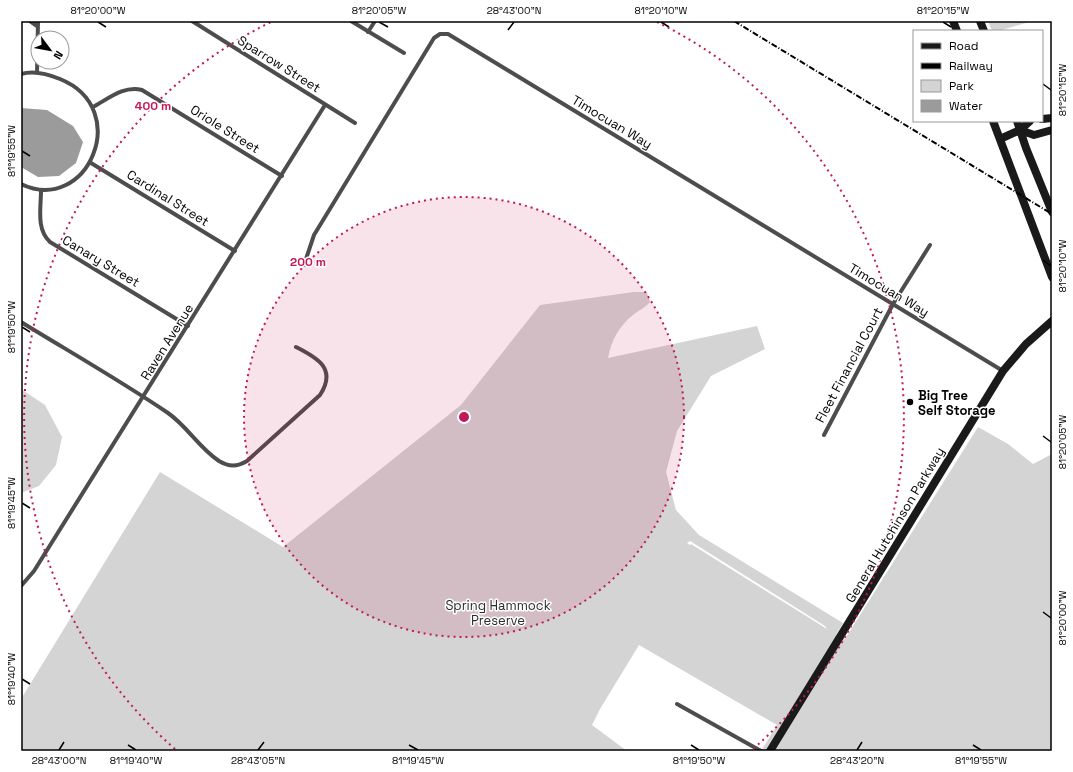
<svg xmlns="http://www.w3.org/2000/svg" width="1073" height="772" viewBox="0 0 1073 772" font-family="'Space Grotesk',sans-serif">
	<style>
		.green { fill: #d4d4d4; fill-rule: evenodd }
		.water { fill: #9b9b9b }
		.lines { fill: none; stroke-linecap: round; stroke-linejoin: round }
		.street { stroke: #4d4d4d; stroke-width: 4 }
		.secondary { stroke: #1a1a1a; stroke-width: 8 }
		.rail { stroke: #000; stroke-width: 2; stroke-dasharray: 6 2 1 2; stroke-linecap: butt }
		.ticks { fill: none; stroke: #000; stroke-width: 1.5 }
		.ring { fill: none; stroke: #c2185b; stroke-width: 2; stroke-dasharray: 2 4 }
		.poi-dot { fill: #000; stroke: #fff; stroke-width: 1.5 }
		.labels { text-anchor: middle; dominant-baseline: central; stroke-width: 3; stroke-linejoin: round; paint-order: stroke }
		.street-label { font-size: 13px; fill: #000; stroke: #fff }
		.poi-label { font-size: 13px; font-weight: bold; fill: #000; stroke: #fff; text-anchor: start }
		.park-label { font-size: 13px; fill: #2b2b2b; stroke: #fff }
		.centre { fill: #c2185b; stroke: #fff; stroke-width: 2 }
		.ring-label { font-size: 12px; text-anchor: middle; font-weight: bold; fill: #c2185b; stroke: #fff; stroke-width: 3; stroke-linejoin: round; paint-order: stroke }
		.neatline { fill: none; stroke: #000; stroke-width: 1.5 }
		.ticks-label { font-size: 10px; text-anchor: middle; fill: #000 }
	</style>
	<rect width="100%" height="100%" fill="#fff"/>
	<path class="green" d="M988 21H1033L998 31H992Z
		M634 292H647L650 302C645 308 639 310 633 315 619 326 611 341 608 358L757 326 765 349 711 376 677 431 666 472 676 510 699 535 843 623 836 635 845 639 978 427 1008 444 1033 464 1052 454V751H761L777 725 639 645 600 709 592 725 627 751H21V699L160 472 283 547 461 405 540 305ZM690 541 825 626 827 629 691 544 690 545 687 543Z
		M21 389 45 405 62 437 56 465 39 486 21 493Z"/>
	<path class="water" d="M21 108 47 110 73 126 83 142 76 163 59 176 38 177 21 167Z"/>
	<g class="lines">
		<path class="street" d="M30 21 37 26
			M192 21 355 123
			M351 21 404 53
			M368 32 375 21
			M37 73 38 21
			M21 74C34 70 48 74 60 79 134 109 87 216 21 184
			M93 107C108 99 124 85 142 90L282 176
			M91 163 235 251
			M41 191C41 208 36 229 50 242L188 326
			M304 265 314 235 434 38 440 34H448L1003 371
			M21 322C70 352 121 381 168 413 187 426 199 448 219 461 229 467 237 467 247 461L320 395C337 369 318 358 296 347
			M824 435 893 304 930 245
			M21 586 34 571 325 105
			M677 704 761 751"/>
		<path class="secondary" d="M953 21 957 31
			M980 21 984 31
			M1042 119 1052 118
			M993 121 1052 277
			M1017 121 1026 148 1052 212
			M1020 130 1034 135 1052 130
			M1000 139 1020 130 1030 121
			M770 751 1003 371 1026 344 1052 321"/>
		<path class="rail" d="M734 21 1052 214"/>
	</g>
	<path class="ticks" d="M98 22 106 27M379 22 388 27M661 22 669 27M943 22 951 27M508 30 514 22M1043 84 1051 90M22 151 30 156M1043 260 1051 266M22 327 30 332M1043 436 1051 442M22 503 30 508M1043 612 1051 618M22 679 30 684M128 745 136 750M409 745 418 750M691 745 699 750M973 745 981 750M59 750 64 742M258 750 264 742M857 750 862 742"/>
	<circle cx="464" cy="417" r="220" fill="#c2185b" fill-opacity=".12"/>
	<g class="ring">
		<circle cx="464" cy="417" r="220"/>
		<path d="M175 749A440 440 0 0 1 271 22M657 22A440 440 0 0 1 753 749"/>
	</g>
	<circle class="poi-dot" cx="910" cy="402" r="4"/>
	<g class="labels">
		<g class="street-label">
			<text transform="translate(279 64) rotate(32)">Sparrow Street</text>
			<text transform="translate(612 122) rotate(31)">Timocuan Way</text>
			<text transform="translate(225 129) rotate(32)">Oriole Street</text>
			<text transform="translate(168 198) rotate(32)">Cardinal Street</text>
			<text transform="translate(101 261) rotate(31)">Canary Street</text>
			<text transform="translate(889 290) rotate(31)">Timocuan Way</text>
			<text transform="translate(167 342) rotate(-58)">Raven Avenue</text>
			<text transform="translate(849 365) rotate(-62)">Fleet Financial Court</text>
			<text transform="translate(895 525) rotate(-59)">General Hutchinson Parkway</text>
		</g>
		<g class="poi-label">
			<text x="918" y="395">Big Tree<tspan x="918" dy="15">Self Storage</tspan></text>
		</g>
		<g class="park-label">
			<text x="498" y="605">Spring Hammock<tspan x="498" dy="15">Preserve</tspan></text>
		</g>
	</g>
	<circle cx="464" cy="417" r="6" class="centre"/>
	<g class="ring-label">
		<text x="153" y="110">400 m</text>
		<text x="308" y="266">200 m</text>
	</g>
	<rect width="1073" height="772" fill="none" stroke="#ffffff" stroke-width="44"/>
	<rect x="913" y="30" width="130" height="92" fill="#ffffff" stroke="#999999"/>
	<rect x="921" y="43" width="20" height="6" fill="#1a1a1a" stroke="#999999"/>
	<text x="949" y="50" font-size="12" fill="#000000">Road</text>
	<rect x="921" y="63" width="20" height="6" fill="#000000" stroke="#999999"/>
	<text x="949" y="70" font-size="12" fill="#000000">Railway</text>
	<rect x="921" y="80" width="20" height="12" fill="#d4d4d4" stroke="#999999"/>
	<text x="949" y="90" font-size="12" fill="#000000">Park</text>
	<rect x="921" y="100" width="20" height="12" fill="#9b9b9b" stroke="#999999"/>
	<text x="949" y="110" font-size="12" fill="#000000">Water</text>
	<g transform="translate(50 50) rotate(122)"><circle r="19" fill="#ffffff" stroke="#999999"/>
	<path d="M0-3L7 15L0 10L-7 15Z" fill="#000000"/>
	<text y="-6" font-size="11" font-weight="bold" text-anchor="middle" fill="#000000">N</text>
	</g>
	<rect x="22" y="22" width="1029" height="728" class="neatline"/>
	<g class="ticks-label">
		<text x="98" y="14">81°20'00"W</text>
		<text x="379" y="14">81°20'05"W</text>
		<text x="514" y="14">28°43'00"N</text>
		<text x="661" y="14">81°20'10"W</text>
		<text x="943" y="14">81°20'15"W</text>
		<text transform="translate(1062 90) rotate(-90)" y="4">81°20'15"W</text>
		<text transform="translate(11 151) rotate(-90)" y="4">81°19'55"W</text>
		<text transform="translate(1062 266) rotate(-90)" y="4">81°20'10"W</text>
		<text transform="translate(11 327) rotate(-90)" y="4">81°19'50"W</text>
		<text transform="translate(1062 442) rotate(-90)" y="4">81°20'05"W</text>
		<text transform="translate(11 503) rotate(-90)" y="4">81°19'45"W</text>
		<text transform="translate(1062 618) rotate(-90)" y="4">81°20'00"W</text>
		<text transform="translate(11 679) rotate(-90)" y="4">81°19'40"W</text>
		<text x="59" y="764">28°43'00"N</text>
		<text x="136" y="764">81°19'40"W</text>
		<text x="258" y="764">28°43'05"N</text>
		<text x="418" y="764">81°19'45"W</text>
		<text x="699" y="764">81°19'50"W</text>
		<text x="857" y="764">28°43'20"N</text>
		<text x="981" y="764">81°19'55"W</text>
	</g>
</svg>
